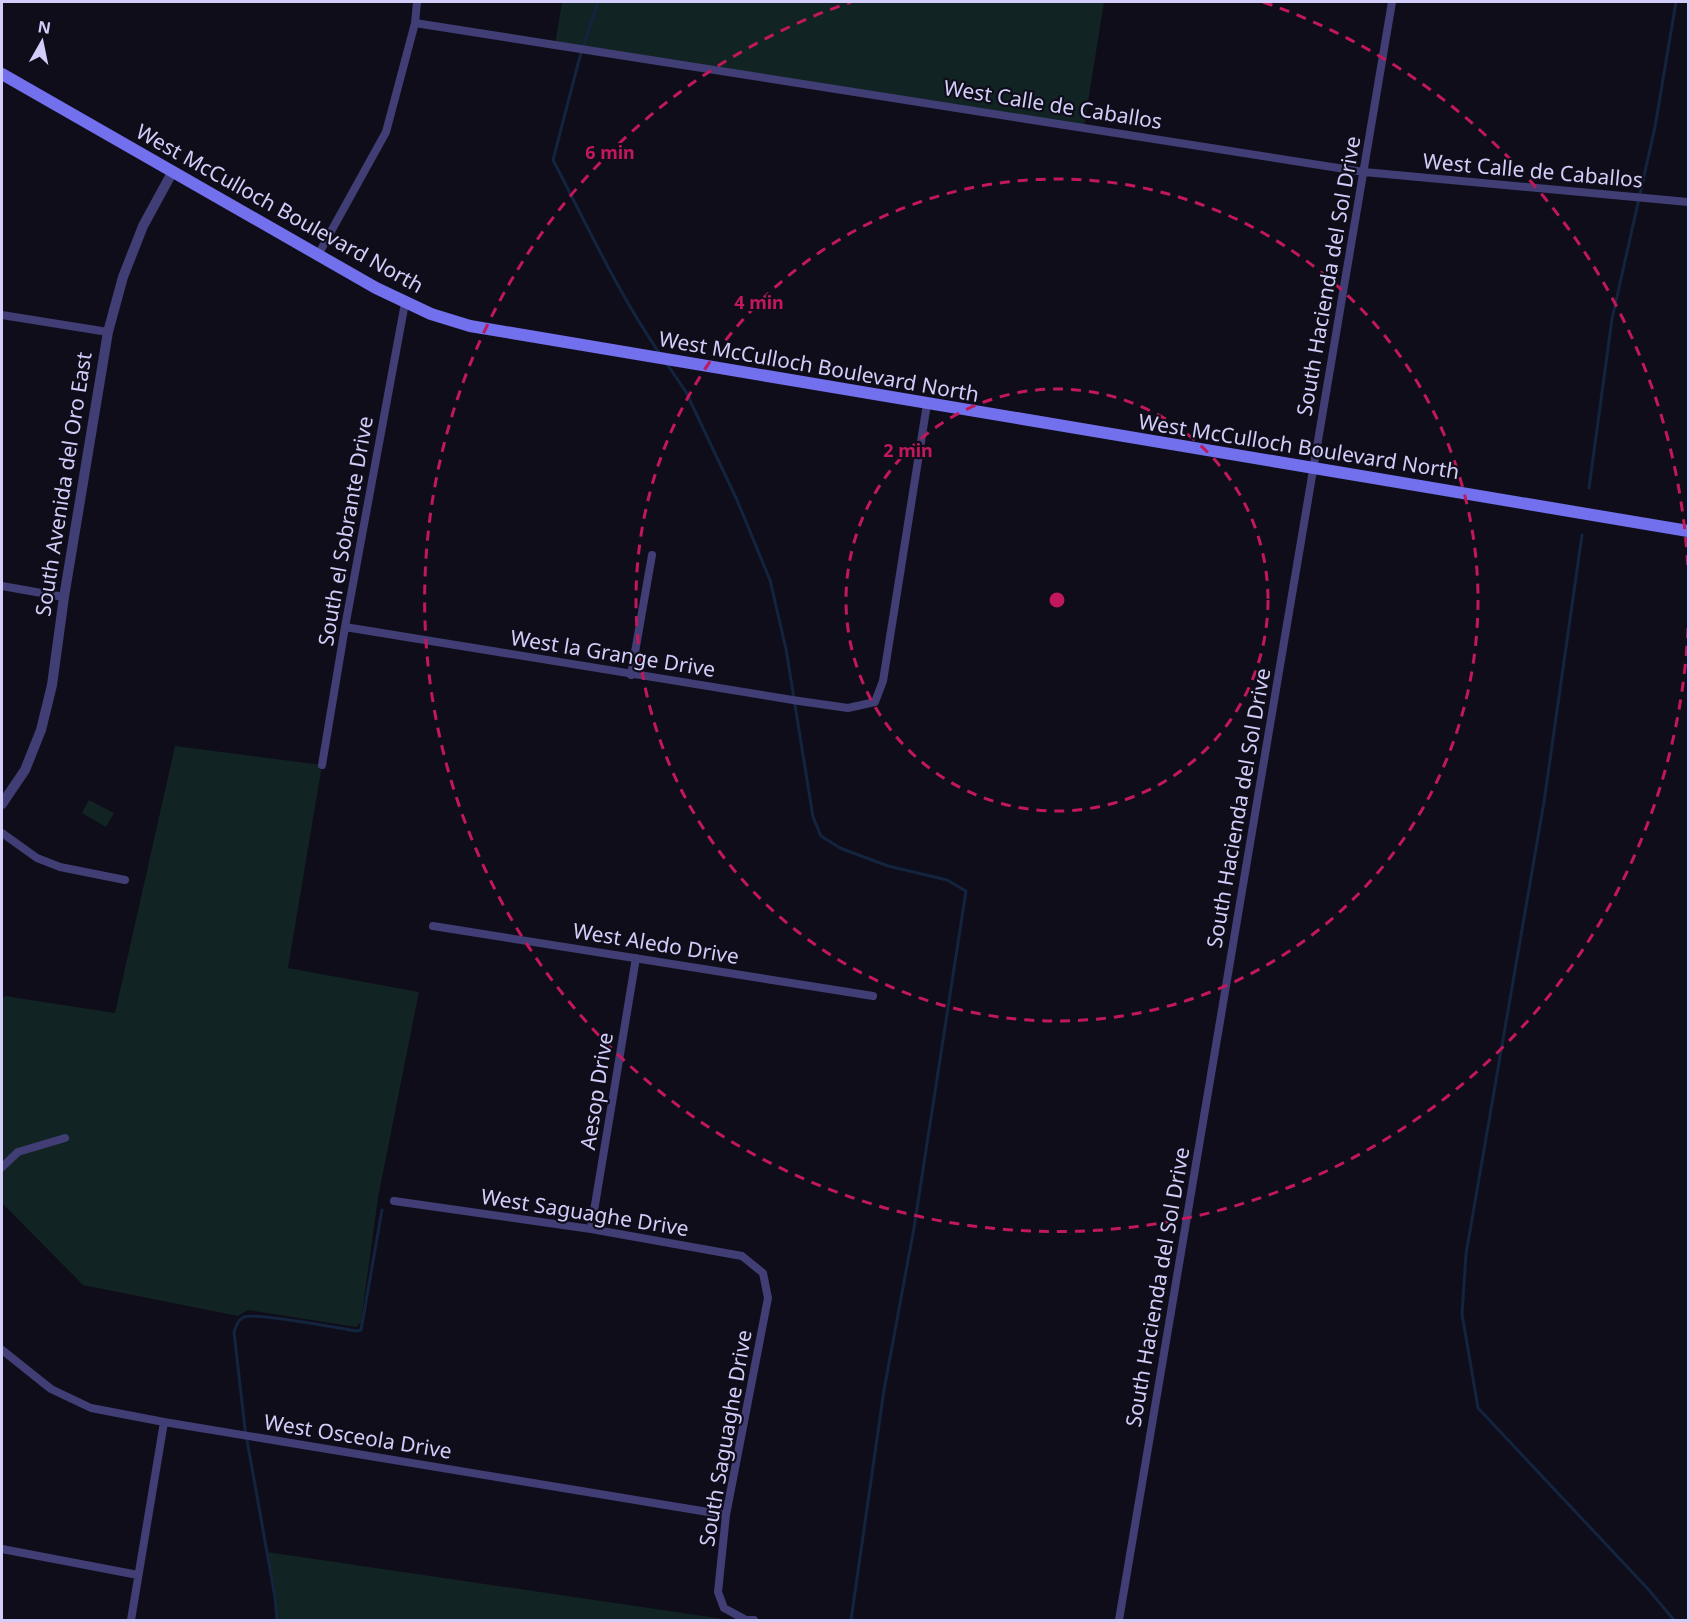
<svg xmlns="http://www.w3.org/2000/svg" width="1690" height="1622" viewBox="0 0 1690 1622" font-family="'Noto Sans',sans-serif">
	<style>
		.green { fill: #112323 }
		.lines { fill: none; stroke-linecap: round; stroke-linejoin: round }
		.stream { stroke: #13243e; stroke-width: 3 }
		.minor { stroke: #403e74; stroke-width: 8 }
		.tertiary { stroke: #403e74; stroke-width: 10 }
		.secondary { stroke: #7270ed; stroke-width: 12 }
		.ring { fill: none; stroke: #c2185b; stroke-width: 3; stroke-dasharray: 10 8 }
		.labels { text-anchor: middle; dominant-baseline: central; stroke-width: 4.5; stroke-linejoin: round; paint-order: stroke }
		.street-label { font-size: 21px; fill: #d2cdf9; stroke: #0f0d1a }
		.centre { fill: #c2185b; stroke: #0f0d1a; stroke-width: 3 }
		.ring-label { font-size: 18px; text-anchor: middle; font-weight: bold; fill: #c2185b; stroke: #0f0d1a; stroke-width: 4.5; stroke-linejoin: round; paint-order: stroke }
	</style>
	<rect width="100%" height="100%" fill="#0f0d1a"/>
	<path class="green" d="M562 2H1104L1084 127 555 44Z
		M175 746 322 765 288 968 419 992 378 1198 361 1322 356 1327 248 1310 238 1316 83 1285 2 1203V999L5 996 115 1013Z
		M89 800 114 813 106 827 82 813Z
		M267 1552 717 1618 729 1620H277Z"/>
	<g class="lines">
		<path class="stream" d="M598 2 579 60 553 160C587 225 618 293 660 354
			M667 364 686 392 737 500 770 580 786 649 813 817 821 836 840 848 888 866 947 880 966 891 914 1228 884 1390 851 1620
			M1589 488 1612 319 1655 127 1676 2
			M1582 535 1544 802 1466 1254 1462 1314 1478 1408 1648 1589 1674 1620
			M277 1620 275 1597 245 1429 234 1332C236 1326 238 1320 244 1317 258 1312 337 1328 356 1331L361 1330 382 1210"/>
		<path class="minor" d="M415 23 1364 172 1688 202
			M318 255 386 132 415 23 417 2
			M2 315 108 332
			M2 586 64 597
			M345 627 799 701 848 708 875 702 883 681 927 404
			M631 675 652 555
			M322 765 345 627 405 303
			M2 833 37 858 60 867 125 880
			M433 926 873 996
			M2 1167 18 1152 65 1138
			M394 1201 591 1229 742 1256 763 1273 768 1298 726 1515 718 1592 724 1608 746 1620H754
			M591 1229 636 958
			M2 1350 51 1389 91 1408 164 1422 726 1515
			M2 1549 138 1575
			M131 1620 164 1422
			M1119 1620 1392 2"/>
		<path class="tertiary" d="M2 804 25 770 41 730 52 685 64 597 108 332 123 277 143 226 173 171"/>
		<path class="secondary" d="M2 74 376 288 431 314 470 326 1688 531"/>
	</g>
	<g class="ring">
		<circle cx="1057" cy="600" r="211"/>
		<circle cx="1057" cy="600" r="421"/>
		<path d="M1688 628A632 632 0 1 1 851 2M1263 2A632 632 0 0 1 1688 572"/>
	</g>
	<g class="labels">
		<g class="street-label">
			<text transform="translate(1053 104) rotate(9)">West Calle de Caballos</text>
			<text transform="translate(1533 170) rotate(5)">West Calle de Caballos</text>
			<text transform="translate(280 208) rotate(29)">West McCulloch Boulevard North</text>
			<text transform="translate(1328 276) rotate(-80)">South Hacienda del Sol Drive</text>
			<text transform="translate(819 366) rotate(10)">West McCulloch Boulevard North</text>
			<text transform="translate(1299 446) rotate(9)">West McCulloch Boulevard North</text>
			<text transform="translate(63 484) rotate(-81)">South Avenida del Oro East</text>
			<text transform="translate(345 531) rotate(-80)">South el Sobrante Drive</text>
			<text transform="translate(613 653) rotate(9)">West la Grange Drive</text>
			<text transform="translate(1238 808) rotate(-80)">South Hacienda del Sol Drive</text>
			<text transform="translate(656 943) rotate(9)">West Aledo Drive</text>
			<text transform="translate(596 1091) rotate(-81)">Aesop Drive</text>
			<text transform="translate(585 1212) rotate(9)">West Saguaghe Drive</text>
			<text transform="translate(1157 1287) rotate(-80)">South Hacienda del Sol Drive</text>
			<text transform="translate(358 1436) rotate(9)">West Osceola Drive</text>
			<text transform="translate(725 1438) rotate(-80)">South Saguaghe Drive</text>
		</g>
	</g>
	<circle cx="1057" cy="600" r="9" class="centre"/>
	<g class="ring-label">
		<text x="610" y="159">6 min</text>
		<text x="759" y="309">4 min</text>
		<text x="908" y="457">2 min</text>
	</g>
	<rect width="1690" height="1622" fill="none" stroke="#d2cdf9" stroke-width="6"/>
	<g transform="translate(42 42) rotate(9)" stroke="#0f0d1a" stroke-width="4.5" paint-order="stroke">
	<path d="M0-4.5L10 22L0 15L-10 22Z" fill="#d2cdf9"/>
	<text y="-9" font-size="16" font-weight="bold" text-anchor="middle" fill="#d2cdf9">N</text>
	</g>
</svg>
